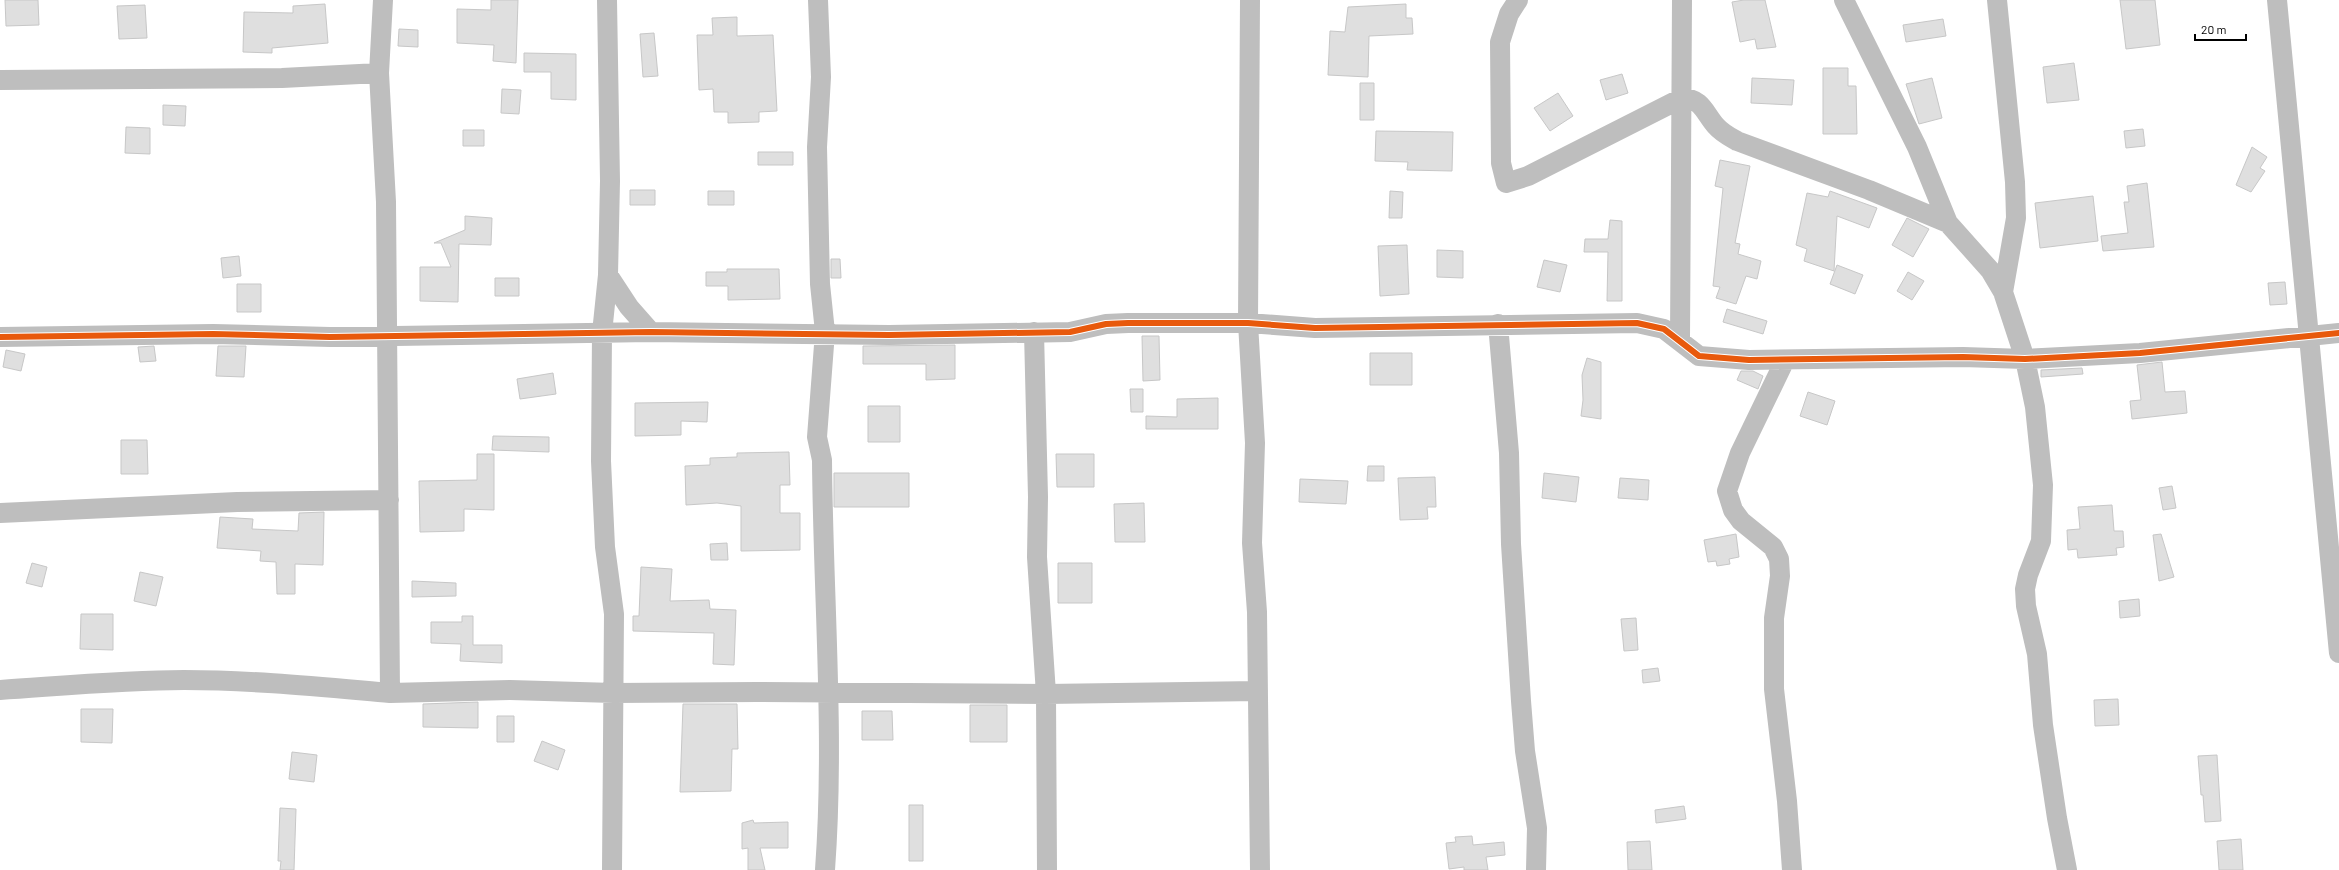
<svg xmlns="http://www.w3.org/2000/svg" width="2339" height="870" viewBox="0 0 2339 870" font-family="Barlow,sans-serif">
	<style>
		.building { fill: #dfdfdf; stroke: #c7c7c7 }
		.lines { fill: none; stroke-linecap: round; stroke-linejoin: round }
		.minor { stroke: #bebebe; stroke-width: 20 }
		.cycleway-casing { stroke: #fff; stroke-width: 8 }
		.cycleway { stroke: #e8590c; stroke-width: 6 }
	</style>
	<rect width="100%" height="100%" fill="#fff"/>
	<path class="building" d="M5 0H38L39 25 6 26Z
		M491 0H518L516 63 493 61 494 45 457 43V9L491 10Z
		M1744 0H1765L1776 47 1757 49 1755 39 1740 42 1732 2Z
		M2120 0H2155L2160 45 2126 49Z
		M325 4 328 43 272 48V53L243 52 244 12 293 13V6Z
		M1406 4V18H1412L1413 34 1369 36 1368 77 1328 75 1330 31 1345 32 1348 7Z
		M145 5 147 38 119 39 117 6Z
		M737 17V36L773 35 777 111 759 112V122L728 123V112H714L713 89 699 90 697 35H713L712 18Z
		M1943 19 1946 36 1906 42 1903 25Z
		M399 29 418 30V47L398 46Z
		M654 33 658 76 643 77 640 34Z
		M524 53 576 54V100L551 99V72H524Z
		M2074 63 2079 100 2047 103 2043 67Z
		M1823 68H1848V86H1856L1857 134H1823Z
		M1622 74 1628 93 1606 100 1600 80Z
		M1752 78 1794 80 1792 105 1751 103Z
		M1932 78 1942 118 1919 124 1906 84Z
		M1360 83H1374V120H1360Z
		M502 89 521 90 519 114 501 113Z
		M1558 93 1573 116 1550 131 1534 108Z
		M163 105 186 106 185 126 163 125Z
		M126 127 150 128V154L125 153Z
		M2143 129 2145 146 2126 148 2124 131Z
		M463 130H484V146H463Z
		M1376 131 1453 132 1452 171 1407 170 1408 162 1375 161Z
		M2252 147 2267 157 2260 168 2265 171 2251 192 2236 185Z
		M758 152H793V165H758Z
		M1720 160 1750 166 1735 243 1740 244 1738 254 1761 261 1757 279 1746 276 1736 304 1716 298 1720 287 1713 286 1723 188 1715 186Z
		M2147 183 2154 247 2103 251 2101 236 2128 233 2124 202H2129L2127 186Z
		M630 190H655V205H630Z
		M708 191H734V205H708Z
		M1390 191 1403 192 1402 218H1389Z
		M1830 191 1877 208 1869 228 1837 216 1834 271 1804 261 1807 249 1796 245 1807 193 1828 197Z
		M2093 196 2098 241 2040 248 2035 203Z
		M465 216 492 218 491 245 459 244 458 302 420 301V267H451L441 243H434L465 230Z
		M1907 218 1929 229 1913 257 1892 245Z
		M1610 220 1622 221V301H1607L1608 252H1584L1585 239H1608Z
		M1407 245 1409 294 1380 296 1378 246Z
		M1437 250 1463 251V278L1437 277Z
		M239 256 241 276 223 278 221 258Z
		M831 259H840L841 278H831Z
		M1544 260 1567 265 1560 292 1537 287Z
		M1837 265 1863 275 1855 294 1830 284Z
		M727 269H779L780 299 728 300V286H706V272H727Z
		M1908 272 1924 281 1912 300 1897 291Z
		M495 278H519V296H495Z
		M2285 282 2287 304 2270 305 2268 283Z
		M237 284H261V312H237Z
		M1727 309 1767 321 1763 334 1723 322Z
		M1142 336H1159L1160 380 1143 381Z
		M955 345V379L926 380V364H863V346Z
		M154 346 156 361 140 362 138 347Z
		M218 346H246L244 377 216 376Z
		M6 350 25 354 21 371 3 367Z
		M1370 353H1412V385H1370Z
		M1587 358 1601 362V419L1581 416 1583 400 1582 375Z
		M2162 362 2165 392 2185 391 2187 413 2132 419 2130 401 2141 400 2137 365Z
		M2082 368 2083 374 2041 377V370Z
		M1741 371H1753L1763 376 1758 389 1737 380Z
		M553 373 556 394 520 399 517 379Z
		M1130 389H1143V412H1131Z
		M1808 392 1835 401 1827 425 1800 416Z
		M1218 398V429H1146V416L1177 417V399Z
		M708 402 707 422 681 421V435L635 436V403Z
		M868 406H900V442H868Z
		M493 436 549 437V452L492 450Z
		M121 440H147L148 474H121Z
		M789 452 790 485H780V513H800V550L741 551V506L717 503 686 505 685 466 710 465V458L737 457V453Z
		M477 454H494V510L464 509V531L420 532 419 481 477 480Z
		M1056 454H1094V487H1057Z
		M1368 466H1384V481H1367Z
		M834 473H909V507H834Z
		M1544 473 1579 477 1576 502 1542 498Z
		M1435 477 1436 507H1427L1428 519 1400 520 1398 478Z
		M1620 478 1649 480 1648 500 1618 498Z
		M1300 479 1348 481 1346 504 1299 502Z
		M2172 486 2176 508 2163 510 2159 488Z
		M1144 503 1145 542H1115L1114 504Z
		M2112 505 2114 531H2123L2124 547 2116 548 2117 555 2078 558 2077 549 2068 550 2067 530 2080 529 2078 507Z
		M324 512 323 565 295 564V594H277L276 562 260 561 261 551 217 548 220 517 253 519 252 529 298 531 299 513Z
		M1736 534 1739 557 1729 559 1730 564 1717 566 1716 561 1708 562 1704 540Z
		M2161 534 2174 577 2159 581 2153 535Z
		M727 543 728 560H711L710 544Z
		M32 563 47 567 42 587 26 583Z
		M1058 563H1092V603H1058Z
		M641 567 672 569 670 601 709 600 710 609 736 610 734 665 713 664 714 633 633 631V616H639Z
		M140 572 163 577 156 606 134 601Z
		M412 581 456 583V596L412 597Z
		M2139 599 2140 616 2120 618 2119 601Z
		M81 614H113V650L80 649Z
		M462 616H473V645H502V663L460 661 461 644 431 643V622H462Z
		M1636 618 1638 650 1624 651 1621 619Z
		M1658 668 1660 681 1643 683 1642 670Z
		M2118 699 2119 725 2095 726 2094 700Z
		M478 702V728L423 727V704Z
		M683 704H737L738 749H732L731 791 680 792Z
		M970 705H1007V742H970Z
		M81 709H113L112 743 81 742Z
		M862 711H892L893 740H862Z
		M497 716H514V742H497Z
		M542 741 565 750 558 770 534 761Z
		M292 752 317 755 314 782 289 779Z
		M2217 755 2221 821 2205 822 2203 795H2201L2198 756Z
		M909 805H923V861H909Z
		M1684 806 1686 819 1656 823 1655 810Z
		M280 808 296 809 294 870H280L281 861H278Z
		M753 820 754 823 788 822V848H760L765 870H748V848L742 849V823Z
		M1472 836 1473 845 1504 842 1505 855 1486 857 1488 870H1464V867L1449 869 1446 843 1456 842 1455 837Z
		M2241 839 2243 870H2219L2217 841Z
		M1650 841 1652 870H1628L1627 842Z"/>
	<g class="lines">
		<path class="minor" d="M383 0 379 73 386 202 390 693 510 690 614 693 757 692 1046 694 1258 691
			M607 0 610 181 608 275 602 333 601 461 605 547 614 614 612 870
			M818 0 821 77 817 147 820 284 825 332 817 437 822 460C823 596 835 734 825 870
			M1250 0 1248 323 1255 443 1252 543 1257 612 1260 870
			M1518 0 1509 14 1500 42 1501 163 1506 183 1528 176 1682 98C1702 98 1705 114 1716 126 1722 133 1730 137 1737 141L1869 190 1948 223
			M1844 0 1917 147 1948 223 1990 270 2003 292 2025 359 2035 407 2043 485 2041 541 2028 575 2025 589 2026 606 2037 654 2043 725 2057 818 2067 870
			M1997 0 2015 182 2016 218 2003 292
			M2277 0 2339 653
			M0 80 282 78 379 73
			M608 275 629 307 651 332
			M1498 324 1509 453 1511 544 1521 701 1525 751 1537 828 1536 870
			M1034 332 1038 497 1037 557 1046 694 1047 870
			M0 337 213 334 330 337 651 332 889 335 1070 332 1106 324 1128 323H1248L1315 328 1637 323 1664 329 1699 356 1749 360 1963 357 2025 359 2140 353 2339 333
			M1680 340 1682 0
			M1785 360 1740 453 1727 491 1733 510 1741 521 1773 547 1779 559 1780 576 1774 618V689L1787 801 1792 870
			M0 513 237 502 389 500
			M0 690C61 686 123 680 184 680 253 680 321 687 390 693"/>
		<g class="cycleway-casing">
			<path id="cycleway" d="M0 337 213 334 330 337 651 332 889 335 1070 332 1106 324 1128 323H1248L1315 328 1637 323 1664 329 1699 356 1749 360 1963 357 2025 359 2140 353 2339 333"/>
		</g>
		<use href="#cycleway" class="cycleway"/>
	</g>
	<path d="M2195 34v6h51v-6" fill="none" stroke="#000000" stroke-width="2"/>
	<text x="2201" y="34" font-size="12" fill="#000000" stroke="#ffffff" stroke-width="3" paint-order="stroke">20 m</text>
</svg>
